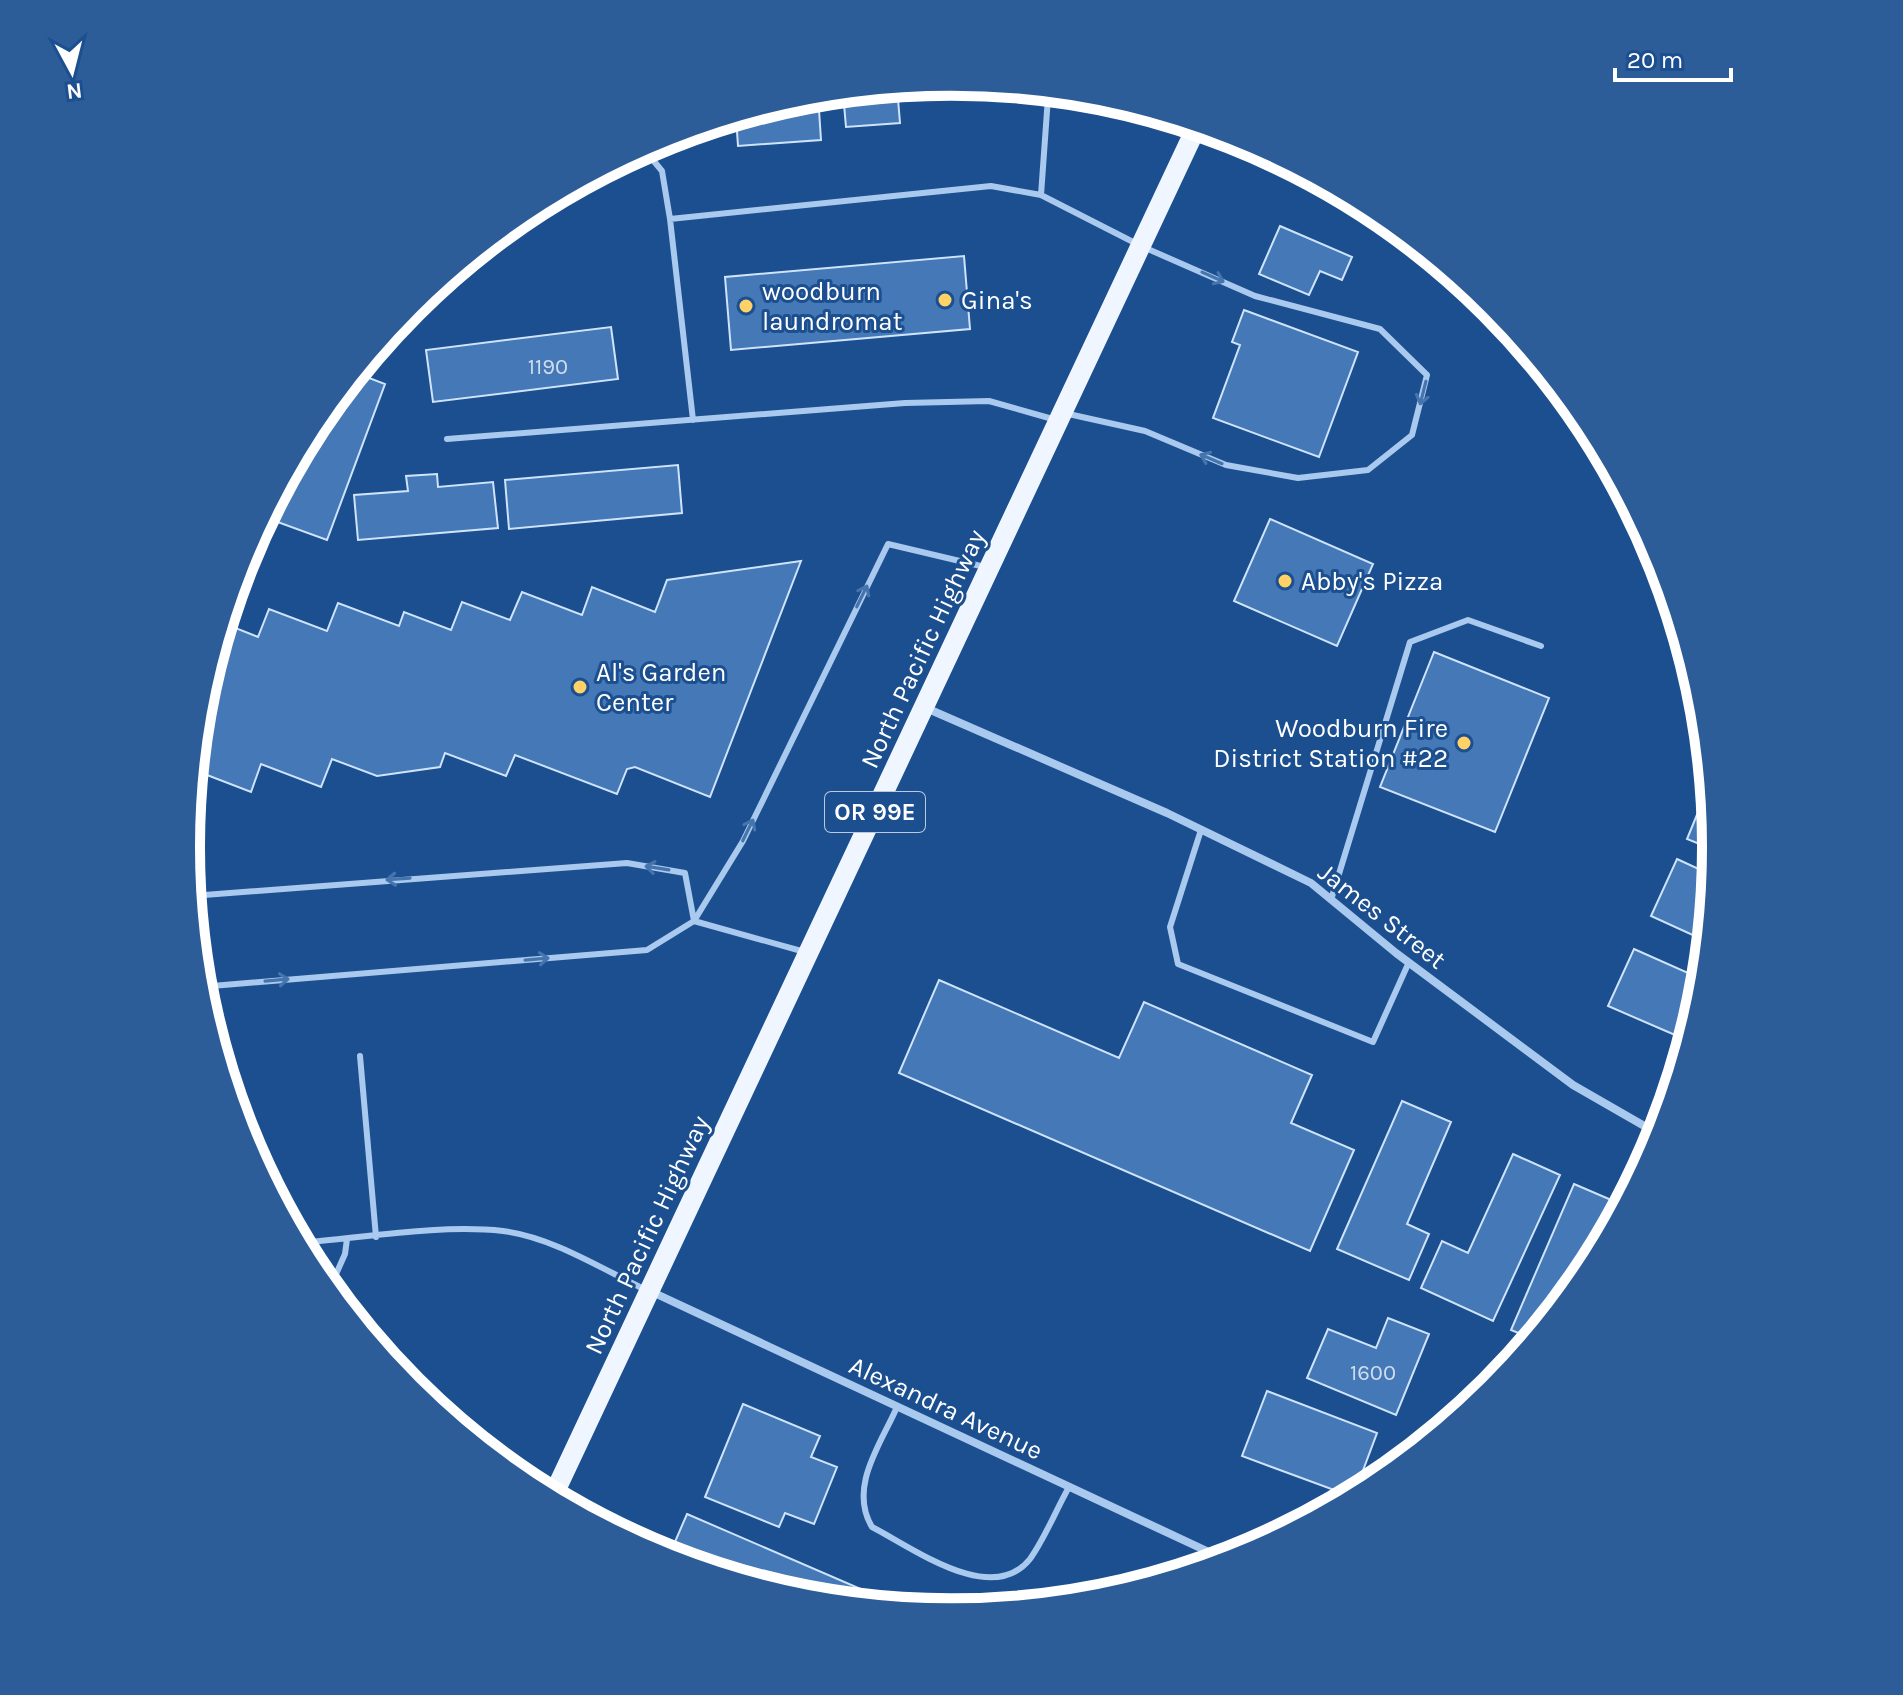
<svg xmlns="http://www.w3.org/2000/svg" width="1903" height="1695" viewBox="0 0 1903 1695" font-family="Karla,sans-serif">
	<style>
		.building { fill: #4478b7; stroke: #cfe3fa; stroke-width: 2 }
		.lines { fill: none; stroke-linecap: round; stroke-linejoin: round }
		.service { stroke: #a9c9ee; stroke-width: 6 }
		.minor { stroke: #a9c9ee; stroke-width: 8 }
		.primary { stroke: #f0f6ff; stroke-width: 20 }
		.oneway { stroke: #4674ac }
		.poi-dot { fill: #ffd166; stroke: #1b4f8f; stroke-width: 3 }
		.labels { text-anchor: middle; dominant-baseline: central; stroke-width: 6; stroke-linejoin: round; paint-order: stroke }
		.number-label { font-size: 22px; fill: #d0dded }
		.shield { fill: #1b4f8f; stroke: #bbcadd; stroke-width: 2 }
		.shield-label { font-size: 24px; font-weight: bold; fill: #fff }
		.poi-label { font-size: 26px; fill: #fff; stroke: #1b4f8f; text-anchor: start }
		.street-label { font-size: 26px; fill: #fff; stroke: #1b4f8f }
		.rim { fill: none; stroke: #fff; stroke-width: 10 }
	</style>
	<rect width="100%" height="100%" fill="#1b4f8f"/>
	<path class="building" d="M897 87 900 123 846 127 843 93Z
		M818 95 821 140 738 146 736 117Z
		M1280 226 1352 257 1342 280 1320 271 1309 295 1259 274Z
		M964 256 970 329 731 350 725 277Z
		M1244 310 1358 352 1319 457 1213 418 1240 345 1232 342Z
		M611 327 618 379 433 402 426 350Z
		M356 373 385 384 327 540 275 521 267 542 254 537 315 422Z
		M678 465 682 513 509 529 505 480Z
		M437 474 438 487 493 482 498 528 358 540 354 495 408 491 406 476Z
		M1270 519 1373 564 1337 646 1234 601Z
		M801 561 710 797 635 767 627 769 617 794 515 755 506 776 445 753 440 767 377 776 332 759 321 787 261 764 251 792 194 770 201 698 223 623 258 637 269 609 327 631 338 603 399 626 404 612 451 630 462 602 510 620 522 592 582 615 592 587 655 612 667 580Z
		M1434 652 1549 698 1495 832 1380 787Z
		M1710 783 1711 784 1717 851 1687 839Z
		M1677 859 1714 876 1708 942 1651 916Z
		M1634 949 1704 980 1689 1041 1608 1006Z
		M939 980 1119 1058 1144 1002 1312 1075 1291 1123 1354 1150 1310 1251 899 1073Z
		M1402 1101 1451 1122 1407 1224 1429 1234 1409 1280 1337 1249Z
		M1513 1154 1560 1175 1493 1321 1421 1288 1442 1241 1468 1253Z
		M1574 1184 1623 1205 1588 1273 1533 1339 1511 1330Z
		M1388 1318 1429 1334 1396 1415 1307 1378 1328 1329 1376 1348Z
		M1267 1391 1377 1433 1353 1497 1242 1456Z
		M743 1404 820 1436 811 1457 837 1467 814 1524 785 1513 779 1527 705 1497Z
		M687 1514 870 1593 865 1604 802 1598 668 1558Z"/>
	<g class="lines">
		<path class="service" d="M643 148 662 171 670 219
			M1041 195 1048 97 1043 91
			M693 420 670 219 991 186 1041 195 1141 246 1255 296 1380 329 1427 375 1412 435 1368 470 1298 478 1226 465 1145 431 1064 413
			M447 439 905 403 989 401 1056 420
			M1201 830 1170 927 1178 964 1373 1042 1409 962
			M191 896 627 863 685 873 694 921
			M1331 900 1410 642 1468 620 1541 646
			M694 921 805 952
			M200 987 647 950 694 921 743 841 888 544 985 567
			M360 1056 376 1237
			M299 1243C363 1238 439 1224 503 1231 552 1237 602 1269 646 1290
			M329 1290 345 1254 347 1239
			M897 1407C881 1444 848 1487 872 1527 913 1548 992 1607 1030 1559 1045 1538 1056 1510 1069 1487"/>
		<path class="minor" d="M926 708 1167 813 1311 883 1396 953 1573 1085 1660 1135
			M650 1291 1226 1560"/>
		<path class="primary" d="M552 1498 1197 126"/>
	</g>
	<defs><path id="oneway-shaft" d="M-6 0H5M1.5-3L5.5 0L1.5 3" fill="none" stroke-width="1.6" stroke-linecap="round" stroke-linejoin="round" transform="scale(2)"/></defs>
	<g class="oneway">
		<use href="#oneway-shaft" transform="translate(1213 277) rotate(24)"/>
		<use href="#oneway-shaft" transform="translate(1423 393) rotate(104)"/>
		<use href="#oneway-shaft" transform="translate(1211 459) rotate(-157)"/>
		<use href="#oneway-shaft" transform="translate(862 596) rotate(-64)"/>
		<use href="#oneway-shaft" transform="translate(748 830) rotate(-64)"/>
		<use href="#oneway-shaft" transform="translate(657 868) rotate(-171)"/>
		<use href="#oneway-shaft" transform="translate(398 879) rotate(176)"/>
		<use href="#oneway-shaft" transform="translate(537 959) rotate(-5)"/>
		<use href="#oneway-shaft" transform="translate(277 980) rotate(-5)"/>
	</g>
	<g class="poi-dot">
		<circle cx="945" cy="300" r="8"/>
		<circle cx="746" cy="306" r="8"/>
		<circle cx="1285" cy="581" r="8"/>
		<circle cx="580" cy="687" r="8"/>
		<circle cx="1464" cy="743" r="8"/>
	</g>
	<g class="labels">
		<g class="number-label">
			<text x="548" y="367">1190</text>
			<text x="1373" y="1373">1600</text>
		</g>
		<rect class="shield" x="825" y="792" width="100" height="40" rx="6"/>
		<g class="shield-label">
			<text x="875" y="812">OR 99E</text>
		</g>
		<g class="poi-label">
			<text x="762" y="291">woodburn<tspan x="762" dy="30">laundromat</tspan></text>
			<text x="961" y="300">Gina's</text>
			<text x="1301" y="581">Abby's Pizza</text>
			<text x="596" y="672">Al's Garden<tspan x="596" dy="30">Center</tspan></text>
			<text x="1448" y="728" text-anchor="end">Woodburn Fire<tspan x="1448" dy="30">District Station #22</tspan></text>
		</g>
		<g class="street-label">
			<text transform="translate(923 649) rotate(-65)">North Pacific Highway</text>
			<text transform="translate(1382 916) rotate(38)">James Street</text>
			<text transform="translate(647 1235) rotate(-65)">North Pacific Highway</text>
			<text transform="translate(946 1408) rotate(25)">Alexandra Avenue</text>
		</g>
	</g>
	<path d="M0 0H1903V1695H0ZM200 847a751 751 0 1 1 1502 0a751 751 0 1 1-1502 0Z" fill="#2d5d98" fill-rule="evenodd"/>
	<path class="rim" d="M200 847a751 751 0 1 1 1502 0a751 751 0 1 1-1502 0Z"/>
	<g transform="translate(72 72) rotate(173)" stroke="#1b4f8f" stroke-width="6" paint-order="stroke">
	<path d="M0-6L14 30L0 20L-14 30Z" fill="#ffffff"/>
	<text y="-12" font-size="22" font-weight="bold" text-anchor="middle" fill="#ffffff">N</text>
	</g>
	<path d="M1615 68v12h116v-12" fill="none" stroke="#ffffff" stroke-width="4"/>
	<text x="1627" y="68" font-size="24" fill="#ffffff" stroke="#1b4f8f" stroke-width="6" paint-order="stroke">20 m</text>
</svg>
